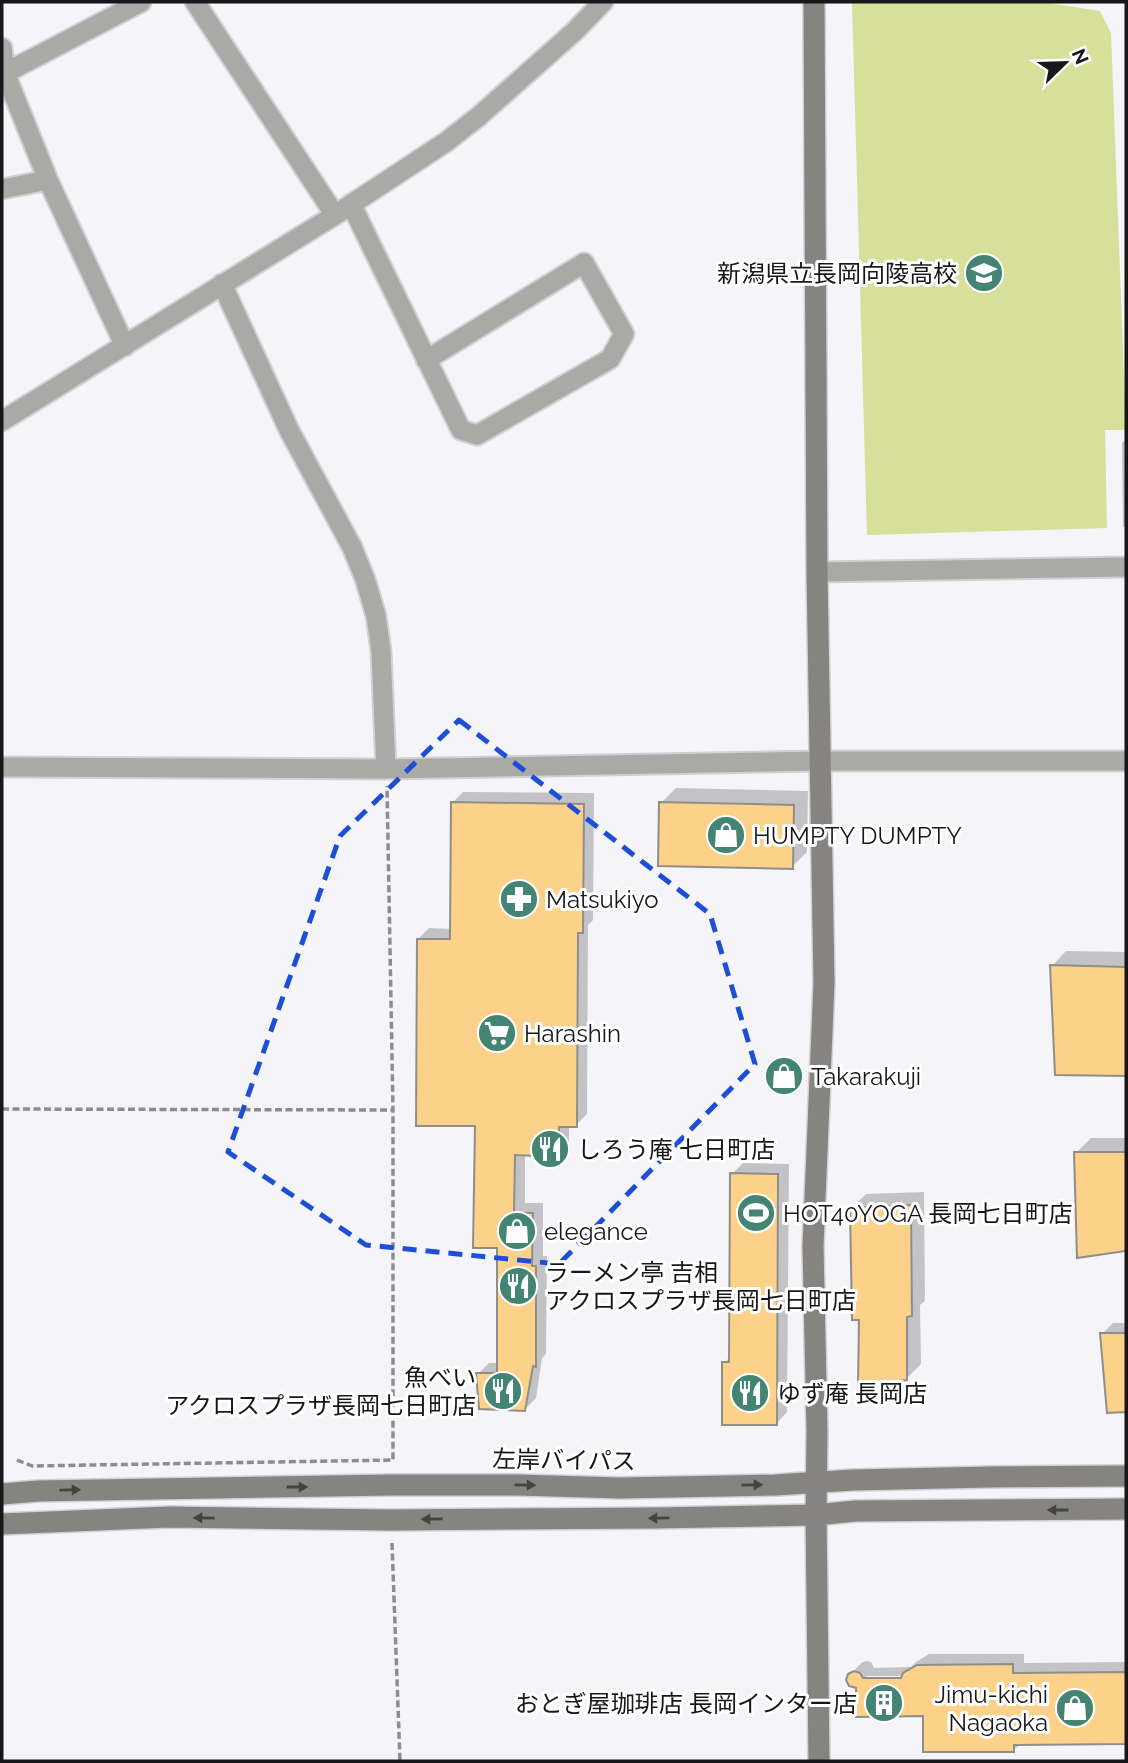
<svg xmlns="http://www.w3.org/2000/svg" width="1128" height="1763" viewBox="0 0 1128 1763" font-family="Raleway,'Noto Sans JP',sans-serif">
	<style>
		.green { fill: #d6e09a }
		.shadow { fill: #0003; fill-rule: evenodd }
		.building { fill: #fcd189; stroke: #908e89; stroke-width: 2 }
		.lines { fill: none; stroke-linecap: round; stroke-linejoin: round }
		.street-casing { stroke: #d1d1d5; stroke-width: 23 }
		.secondary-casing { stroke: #d1d1d5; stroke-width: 24 }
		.path { stroke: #8d8d91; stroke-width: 3.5; stroke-dasharray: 7 3.5; stroke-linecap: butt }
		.street { stroke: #a9a9a6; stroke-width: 19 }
		.secondary { stroke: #858481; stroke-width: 21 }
		.oneway { fill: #434343 }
		.marked { fill: none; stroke: #1d4ed8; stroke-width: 5; stroke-dasharray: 14 9; stroke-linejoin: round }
		.labels { text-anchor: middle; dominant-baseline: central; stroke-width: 6; stroke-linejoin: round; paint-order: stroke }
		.poi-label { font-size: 24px; fill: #171719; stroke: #fff; text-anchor: start }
		.street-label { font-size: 24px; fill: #171719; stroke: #fff }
	</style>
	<rect width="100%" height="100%" fill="#f4f4f9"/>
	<path class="green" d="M852 2H1043L1100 11 1111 33 1126 430H1105L1107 528 867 535Z"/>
	<path class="shadow" d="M1126 439V527H1123L1122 443Z
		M676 788 808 791 807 852 792 867 661 803Z
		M463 792 594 793 593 920 588 925 587 1114 576 1125H569V1144L558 1155 525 1154V1203H543V1256H547L546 1354 542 1358 536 1398 525 1409 478 1374 489 1363H498L499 1246 476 1124 418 939 429 928 452 929V803Z
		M1066 951 1126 952V1074L1057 1073 1052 966Z
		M1091 1138H1126V1249L1079 1256 1076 1153Z
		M743 1163 789 1164 787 1412 776 1424 724 1363 731 1356 732 1174Z
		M924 1192 925 1301 920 1305 921 1364 907 1378 852 1208 866 1194Z
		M1113 1323H1126V1410L1108 1411 1102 1334Z
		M929 1654H1024V1663L1126 1662V1742L1021 1743 1014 1750 858 1687 850 1675 861 1663 866 1661 871 1662 874 1668 911 1667 916 1662ZM866 1676H910V1679L866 1680Z"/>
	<path class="building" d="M451 802 584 804 583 933H578L577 1127H559V1157L515 1155 514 1213H533L532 1266H536V1367L533 1366 525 1411 479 1409 476 1373H497V1248H473L475 1126H416L417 939H450Z
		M659 802 794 805 793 869 658 866Z
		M1050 965 1126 967V1076L1055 1075Z
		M1074 1152H1126V1251L1077 1258Z
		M730 1173 778 1174 777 1425H722V1362H729Z
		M911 1205 912 1316 907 1317V1380L858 1386 859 1320H852L850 1208Z
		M1100 1333H1126V1412L1107 1413Z
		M1013 1664V1673L1126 1672V1744L1014 1745V1752H923V1716L856 1717V1688L849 1686 846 1680 848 1674 854 1671 860 1673 863 1678H901L903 1673 917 1665Z"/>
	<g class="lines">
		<g class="street-casing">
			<path id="street" d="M195 2 335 215
				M2 48 5 73 48 180 125 346
				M5 73 141 2
				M2 189 48 180
				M351 204 461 430 477 435 610 359 624 334 584 263 426 360
				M222 284 289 430 352 547 365 579 376 616 381 651 386 769
				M2 421 335 215 446 142 478 117 575 31 603 2
				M817 572 1126 567
				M2 767 386 769 820 761H1126"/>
		</g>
		<g class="secondary-casing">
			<path id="secondary" d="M814 2 817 572 824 983 813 1246 817 1431 816 1515 819 1761
				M2 1494 38 1491 391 1485H518L620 1488 775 1485 853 1480 989 1477 1126 1476
				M2 1524 169 1517 390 1520 655 1518 816 1515 855 1511 1126 1509"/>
		</g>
		<path class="path" d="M2 1109 393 1110
			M17 1460 32 1466 393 1460V1110L387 786
			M392 1543 400 1761"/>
		<use href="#street" class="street"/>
		<use href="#secondary" class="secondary"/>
	</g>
	<defs><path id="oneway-solid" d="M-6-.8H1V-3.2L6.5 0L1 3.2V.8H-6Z" transform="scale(1.75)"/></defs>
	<g class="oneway">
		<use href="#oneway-solid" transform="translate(525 1485) rotate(1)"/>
		<use href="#oneway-solid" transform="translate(752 1485) rotate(-1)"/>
		<use href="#oneway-solid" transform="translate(297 1487)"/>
		<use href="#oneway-solid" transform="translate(70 1490) rotate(-1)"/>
		<use href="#oneway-solid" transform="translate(1058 1510) rotate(180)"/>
		<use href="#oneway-solid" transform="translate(204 1518) rotate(-179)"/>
		<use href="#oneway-solid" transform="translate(659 1518) rotate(179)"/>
		<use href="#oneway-solid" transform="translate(432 1519) rotate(179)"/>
	</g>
	<path class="marked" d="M459 720 710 914 755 1064 559 1264 366 1245 228 1152 340 836Z"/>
	<defs>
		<g id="school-disc" transform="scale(2.0125)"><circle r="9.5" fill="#438473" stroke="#fff"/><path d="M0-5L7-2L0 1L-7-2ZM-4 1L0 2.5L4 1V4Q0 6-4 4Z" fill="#fff"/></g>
		<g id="shop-disc" transform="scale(2.0125)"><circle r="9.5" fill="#438473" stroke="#fff"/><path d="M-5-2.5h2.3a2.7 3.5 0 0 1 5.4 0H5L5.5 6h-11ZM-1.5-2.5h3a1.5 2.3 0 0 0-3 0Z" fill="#fff"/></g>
		<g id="pharmacy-disc" transform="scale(2.0125)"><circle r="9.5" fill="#438473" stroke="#fff"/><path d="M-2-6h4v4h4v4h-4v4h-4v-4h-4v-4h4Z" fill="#fff"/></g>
		<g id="supermarket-disc" transform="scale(2.0125)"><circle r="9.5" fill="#438473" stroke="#fff"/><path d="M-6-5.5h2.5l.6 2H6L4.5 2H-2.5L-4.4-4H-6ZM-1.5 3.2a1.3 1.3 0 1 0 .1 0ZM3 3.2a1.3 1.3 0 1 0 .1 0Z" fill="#fff"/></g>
		<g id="restaurant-disc" transform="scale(2.0125)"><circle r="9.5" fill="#438473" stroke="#fff"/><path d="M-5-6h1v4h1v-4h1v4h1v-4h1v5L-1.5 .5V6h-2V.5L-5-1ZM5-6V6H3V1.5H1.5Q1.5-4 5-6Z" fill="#fff"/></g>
		<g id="stadium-disc" transform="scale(2.0125)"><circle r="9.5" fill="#438473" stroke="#fff"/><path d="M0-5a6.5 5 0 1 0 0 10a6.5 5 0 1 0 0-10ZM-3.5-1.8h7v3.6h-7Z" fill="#fff"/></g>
		<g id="building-disc" transform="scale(2.0125)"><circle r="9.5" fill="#438473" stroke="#fff"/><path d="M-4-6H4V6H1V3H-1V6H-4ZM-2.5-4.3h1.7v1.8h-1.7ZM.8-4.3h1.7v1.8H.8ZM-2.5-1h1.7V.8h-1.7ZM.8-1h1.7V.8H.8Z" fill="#fff"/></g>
	</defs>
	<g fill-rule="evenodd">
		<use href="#school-disc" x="984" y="273"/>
		<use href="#shop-disc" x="726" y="835"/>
		<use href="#pharmacy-disc" x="519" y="899"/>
		<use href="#supermarket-disc" x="497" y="1033"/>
		<use href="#shop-disc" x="784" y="1076"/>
		<use href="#restaurant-disc" x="550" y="1149"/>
		<use href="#stadium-disc" x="756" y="1213"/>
		<use href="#shop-disc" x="517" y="1231"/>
		<use href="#restaurant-disc" x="518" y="1286"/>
		<use href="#restaurant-disc" x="503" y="1391"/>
		<use href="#restaurant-disc" x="750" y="1393"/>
		<use href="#building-disc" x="884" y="1703"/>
		<use href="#shop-disc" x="1075" y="1708"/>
	</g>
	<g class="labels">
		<g class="poi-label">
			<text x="957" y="273" text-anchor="end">新潟県立長岡向陵高校</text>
			<text x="753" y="835">HUMPTY DUMPTY</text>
			<text x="546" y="899">Matsukiyo</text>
			<text x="524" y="1033">Harashin</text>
			<text x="811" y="1076">Takarakuji</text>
			<text x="577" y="1149">しろう庵 七日町店</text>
			<text x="783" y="1213">HOT40YOGA 長岡七日町店</text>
			<text x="544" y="1231">elegance</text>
			<text x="545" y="1272">ラーメン亭 吉相<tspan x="545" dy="28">アクロスプラザ長岡七日町店</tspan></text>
			<text x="476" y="1377" text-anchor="end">魚べい<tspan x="476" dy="28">アクロスプラザ長岡七日町店</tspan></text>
			<text x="777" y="1393">ゆず庵 長岡店</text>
			<text x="1048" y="1694" text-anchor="end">Jimu-kichi<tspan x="1048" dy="28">Nagaoka</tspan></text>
			<text x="857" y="1703" text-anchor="end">おとぎ屋珈琲店 長岡インター店</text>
		</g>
		<g class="street-label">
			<text transform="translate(564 1460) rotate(1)">左岸バイパス</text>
		</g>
	</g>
	<rect width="1128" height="1763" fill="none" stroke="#171719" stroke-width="7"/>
	<g transform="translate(1065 63) rotate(67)" stroke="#ffffff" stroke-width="5" paint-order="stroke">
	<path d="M0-5L12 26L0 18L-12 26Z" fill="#171719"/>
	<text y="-10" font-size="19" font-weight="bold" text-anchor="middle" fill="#171719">N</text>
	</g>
</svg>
